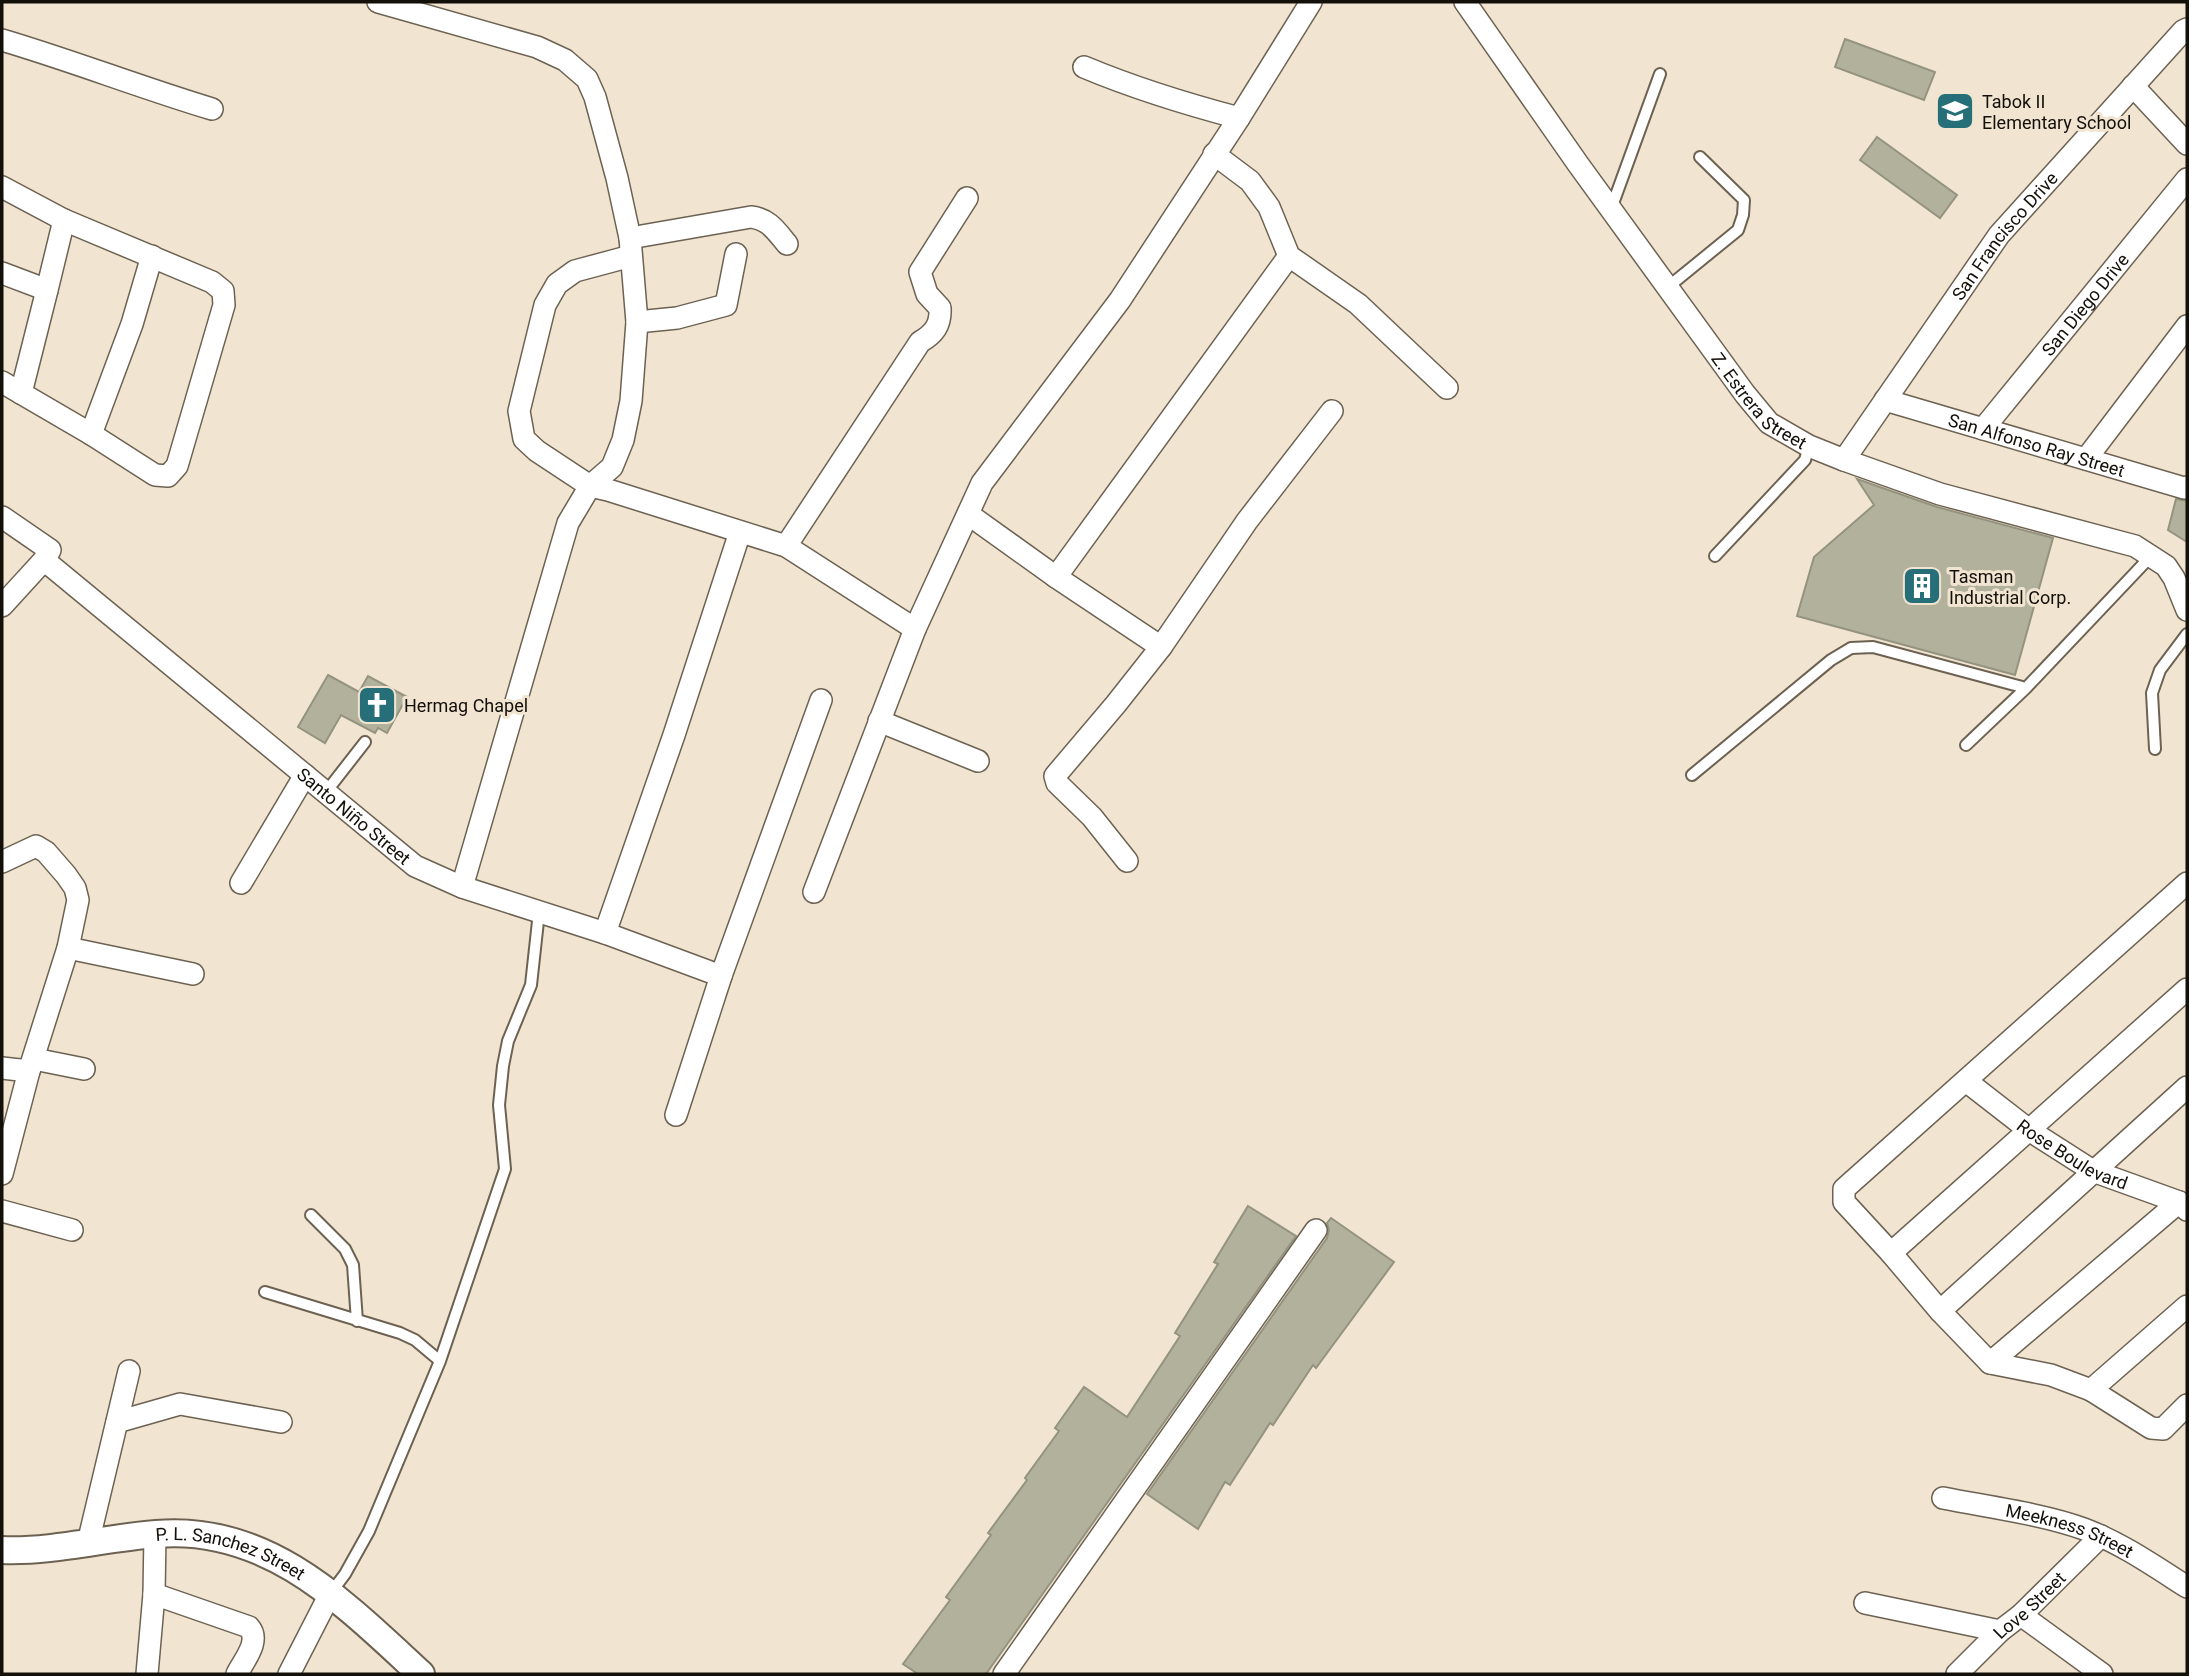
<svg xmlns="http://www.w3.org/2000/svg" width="2189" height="1676" viewBox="0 0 2189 1676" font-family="Roboto,sans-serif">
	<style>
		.building { fill: #b2b19c; stroke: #94937f; stroke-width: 2 }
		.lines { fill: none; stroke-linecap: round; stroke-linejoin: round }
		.service-casing { stroke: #6d6252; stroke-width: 14 }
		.minor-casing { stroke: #6d6252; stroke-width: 24 }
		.tertiary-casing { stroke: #6d6252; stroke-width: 30 }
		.service { stroke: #fff; stroke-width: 10 }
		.minor { stroke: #fff; stroke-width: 21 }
		.tertiary { stroke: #fff; stroke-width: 26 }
		.labels { text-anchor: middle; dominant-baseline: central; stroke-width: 6; stroke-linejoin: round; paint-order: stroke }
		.poi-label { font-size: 18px; fill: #130f09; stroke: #f1e5d2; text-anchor: start }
		.street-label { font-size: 18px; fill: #130f09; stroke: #f1e5d2 }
	</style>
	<rect width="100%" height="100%" fill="#f1e5d2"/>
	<path class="building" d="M1845 39 1935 72 1924 100 1835 67Z
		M1877 137 1957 195 1940 218 1860 160Z
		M1857 479 1937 507 2053 538 2015 675 1797 616 1814 557 1874 505Z
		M2176 499 2187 501V542L2168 530Z
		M328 675 359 692 368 676 407 697 387 733 378 728 375 733 341 715 325 743 298 727Z
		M1248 1206 1296 1236 986 1674H918L903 1664 950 1600 946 1597 991 1535 988 1533 1027 1480 1025 1478 1059 1431 1055 1428 1084 1387 1127 1417 1180 1336 1175 1333 1218 1264 1214 1262Z
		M1331 1218 1394 1262 1316 1368 1313 1365 1273 1425 1270 1423 1230 1485 1225 1482 1198 1529 1147 1494 1327 1238 1329 1230 1327 1223Z"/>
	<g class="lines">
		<g class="service-casing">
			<path id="service" d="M1611 209 1660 74
				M1668 287 1738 230 1743 215 1744 200 1700 157
				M1715 556 1805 460 1809 446
				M1966 745 2026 688 2152 555
				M2155 749 2152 693 2160 670 2187 634
				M1692 775 1831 660 1851 648 1873 647 2026 688
				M326 792 365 742
				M311 1215 345 1249 353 1265 357 1321
				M265 1292 400 1333 415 1340 440 1361
				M330 1594 345 1574 369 1531 440 1361 505 1169 499 1105 503 1066 508 1041 531 985 539 912"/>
		</g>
		<g class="minor-casing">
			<g id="minor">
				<path d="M378 2 537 47 565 60 587 79 595 97 617 178 630 238 637 322 631 401 623 440 612 467 590 486 568 523 462 887"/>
				<path id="s1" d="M1465 2 1578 164 1745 394 1769 423 1809 446 1844 460 1940 494 2135 546 2166 566 2174 578 2187 610"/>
				<path d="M2 40C73 61 142 88 212 109"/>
				<path d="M1084 67C1134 88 1186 104 1239 118"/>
				<path d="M2133 86 2187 144"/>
				<path d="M1214 154 1250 181 1269 207 1289 256 1358 304 1447 388"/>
				<path d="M2 187 64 220 212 282 223 291 224 305 177 466 168 476 155 475 91 434 2 382"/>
				<path d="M630 238 751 217C769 219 776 231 787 244"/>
				<path d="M631 256 575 271 557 284 545 305 519 411 524 439 537 451 590 486 608 490 786 546 915 629"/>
				<path d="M2 273 47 290 64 220"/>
				<path d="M637 322 677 318 726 305 736 254"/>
				<path d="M21 393 47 290"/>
				<path id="s2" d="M1885 400 2184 488 2187 487"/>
				<path id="s3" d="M1983 429 2187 179"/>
				<path d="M91 434 132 324 152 256"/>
				<path d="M2086 459 2187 326"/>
				<path id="s4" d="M1844 460 1999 235 2183 31 2187 29"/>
				<path d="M968 514 1056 577 1161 647"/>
				<path d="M2 517 50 550 44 560 2 606"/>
				<path d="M786 546 920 342C934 334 941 325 940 308L927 294 920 272 967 198"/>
				<path id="s5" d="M44 560 415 866 462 887 605 933 721 976"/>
				<path d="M1056 577 1289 256"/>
				<path d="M879 721 978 761"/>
				<path d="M1127 861 1092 817 1057 783 1055 776 1116 704 1161 647 1247 521 1332 411"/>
				<path d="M2 862 36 846 46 852 66 875 75 888 78 900 68 948 29 1071 2 1174"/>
				<path d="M241 883 305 775"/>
				<path d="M2187 883 1844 1189V1202L1891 1253 1940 1311 1990 1363 2051 1375 2091 1390 2151 1428 2163 1429 2187 1405"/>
				<path d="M814 892 915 629 982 483 1120 300 1239 118 1311 2"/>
				<path d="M605 933 674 735 740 532"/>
				<path d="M68 948 193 974"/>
				<path d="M34 1059 84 1069"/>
				<path d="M2 1068 29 1071"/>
				<path id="s6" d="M1966 1081 2029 1130 2093 1171 2179 1202 2187 1210"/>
				<path d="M676 1115 721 976 821 700"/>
				<path d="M2 1211 72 1230"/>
				<path d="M1891 1253 2187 989"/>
				<path d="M1940 1311 2187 1087"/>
				<path d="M1990 1363 2179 1202"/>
				<path d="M2091 1390 2187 1306"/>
				<path d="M117 1422 180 1404 281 1422"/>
				<path id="s7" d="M1943 1498C1988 1507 2043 1514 2084 1529 2121 1543 2154 1566 2187 1587"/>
				<path d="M88 1543 129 1371"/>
				<path d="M154 1594 249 1627C261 1641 244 1660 237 1674"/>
				<path d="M1865 1603 2000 1631"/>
				<path d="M2021 1615 2102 1674"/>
				<path d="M147 1674 154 1594 155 1534"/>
				<path d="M289 1674 330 1594"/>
				<path d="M1004 1674 1316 1230"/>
				<path id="s8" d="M1957 1674 2000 1631 2021 1615 2101 1536"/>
			</g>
		</g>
		<g class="tertiary-casing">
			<g id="tertiary">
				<path id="s9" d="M2 1550C54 1552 104 1538 156 1534 268 1524 345 1604 421 1674"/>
			</g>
		</g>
		<use href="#service" class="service"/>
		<use href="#minor" class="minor"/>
		<use href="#tertiary" class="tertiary"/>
	</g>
	<defs>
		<g id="school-square" transform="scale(2.0125)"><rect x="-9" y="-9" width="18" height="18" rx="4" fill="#266f79" stroke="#f1e5d2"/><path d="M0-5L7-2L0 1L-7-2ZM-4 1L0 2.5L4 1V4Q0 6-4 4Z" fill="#fff"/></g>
		<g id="building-square" transform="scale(2.0125)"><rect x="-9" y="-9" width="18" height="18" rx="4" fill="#266f79" stroke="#f1e5d2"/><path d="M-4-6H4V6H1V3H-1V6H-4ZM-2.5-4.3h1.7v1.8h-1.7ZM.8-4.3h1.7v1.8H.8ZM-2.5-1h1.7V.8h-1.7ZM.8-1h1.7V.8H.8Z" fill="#fff"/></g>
		<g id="church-square" transform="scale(2.0125)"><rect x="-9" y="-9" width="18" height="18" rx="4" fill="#266f79" stroke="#f1e5d2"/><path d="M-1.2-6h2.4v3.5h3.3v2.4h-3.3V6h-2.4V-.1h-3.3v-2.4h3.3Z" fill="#fff"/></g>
	</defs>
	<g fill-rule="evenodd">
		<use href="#school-square" x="1955" y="111"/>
		<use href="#building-square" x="1922" y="586"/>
		<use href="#church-square" x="377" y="705"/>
	</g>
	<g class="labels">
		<g class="poi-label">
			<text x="1982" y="101">Tabok II<tspan x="1982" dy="21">Elementary School</tspan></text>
			<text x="1949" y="576">Tasman<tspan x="1949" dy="21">Industrial Corp.</tspan></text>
			<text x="404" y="705">Hermag Chapel</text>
		</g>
		<g class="street-label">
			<text stroke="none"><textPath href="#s4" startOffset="276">San Francisco Drive</textPath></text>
			<text stroke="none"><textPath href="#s3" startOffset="161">San Diego Drive</textPath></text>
			<text stroke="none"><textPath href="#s1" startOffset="497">Z. Estrera Street</textPath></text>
			<text stroke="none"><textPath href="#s2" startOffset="158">San Alfonso Ray Street</textPath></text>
			<text stroke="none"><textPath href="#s5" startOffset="402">Santo Niño Street</textPath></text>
			<text stroke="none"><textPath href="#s6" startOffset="130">Rose Boulevard</textPath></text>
			<text stroke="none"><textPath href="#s7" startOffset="131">Meekness Street</textPath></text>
			<text stroke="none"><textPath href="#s9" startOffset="233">P. L. Sanchez Street</textPath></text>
			<text stroke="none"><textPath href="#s8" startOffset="100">Love Street</textPath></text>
		</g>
	</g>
	<rect width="2189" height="1676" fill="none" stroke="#130f09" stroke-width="7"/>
</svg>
